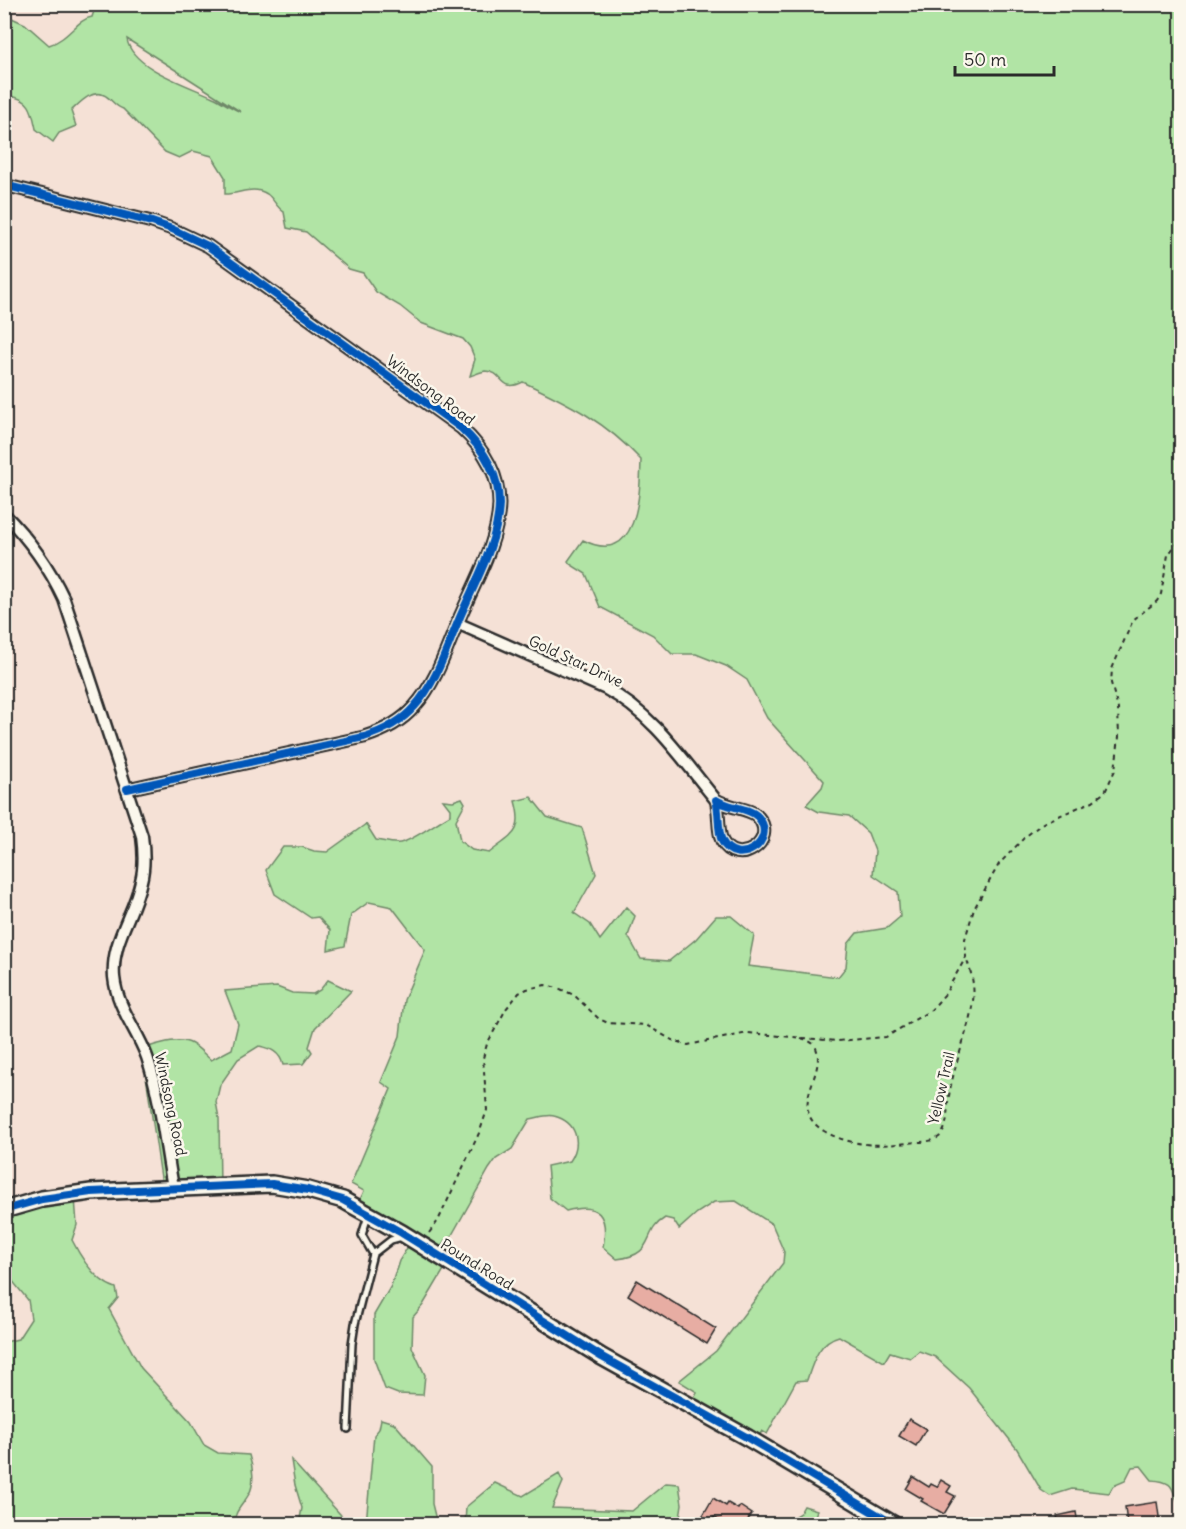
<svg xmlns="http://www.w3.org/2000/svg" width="1186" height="1529" viewBox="0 0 1186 1529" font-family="Delius,sans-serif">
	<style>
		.green { fill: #b1e4a5; stroke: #6e8868; stroke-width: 1.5; fill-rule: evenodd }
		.building { fill: #e7ada3; stroke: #2b2b2b; stroke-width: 1.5 }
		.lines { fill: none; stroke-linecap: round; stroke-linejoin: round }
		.lane-casing { stroke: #2b2b2b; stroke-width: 10 }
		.street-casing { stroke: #2b2b2b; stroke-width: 15 }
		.secondary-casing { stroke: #2b2b2b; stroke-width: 20 }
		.path { stroke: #2b2b2b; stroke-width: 2; stroke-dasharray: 4.5 4.5; stroke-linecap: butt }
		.lane { stroke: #fbf7ec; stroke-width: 5 }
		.street { stroke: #fbf7ec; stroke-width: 10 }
		.secondary { stroke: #fbf7ec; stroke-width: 15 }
		.cycleway-casing { stroke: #fbf7ec; stroke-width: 11 }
		.cycleway { stroke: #0057b8; stroke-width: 8 }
		.labels { text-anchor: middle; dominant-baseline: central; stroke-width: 5; stroke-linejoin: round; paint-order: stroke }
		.street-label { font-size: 15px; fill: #2b2b2b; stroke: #fbf7ec }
	</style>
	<rect width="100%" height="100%" fill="#f5e1d6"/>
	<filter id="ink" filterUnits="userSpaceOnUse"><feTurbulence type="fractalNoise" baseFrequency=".0167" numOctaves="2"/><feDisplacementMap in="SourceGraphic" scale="12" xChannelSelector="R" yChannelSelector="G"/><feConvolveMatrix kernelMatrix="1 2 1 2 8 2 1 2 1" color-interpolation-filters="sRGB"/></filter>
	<g filter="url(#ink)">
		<path class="green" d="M96 5H1181V1507C1169 1491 1179 1482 1152 1480L1141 1466 1132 1467 1125 1481 1113 1486 1109 1493 1072 1489 1050 1496 1041 1490 1017 1449 969 1388 935 1357 919 1351 910 1358 890 1352 884 1362 839 1336C819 1341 813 1362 807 1380L796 1381 767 1434 762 1431 756 1441 690 1405 697 1392 679 1381 716 1351 783 1263 784 1252 772 1224 736 1201 714 1202 697 1213 679 1229 673 1220 665 1218C641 1232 657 1255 617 1259L603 1247C609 1215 599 1202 566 1211L550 1198 547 1166 570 1161C582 1143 577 1122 554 1116 548 1114 537 1118 530 1119L512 1149 496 1159 489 1169 448 1242 445 1240 438 1253 448 1263 423 1305 413 1317 412 1347 425 1375 423 1395 398 1394 385 1389 374 1359V1315L391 1286 399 1261 412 1240 358 1204 364 1191 351 1184 391 1089 381 1082 400 1036 404 1000 425 950 392 907 369 902 351 915 345 946 328 950 330 930 318 917 311 918 275 894 266 870 283 847H302L314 851 327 852 366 824 376 840C383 841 393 844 400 843 413 841 437 822 450 815V809L443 800 453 801 462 798 465 803 456 820 460 841 472 850 489 853C513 834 524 833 515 801L531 797 547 817 582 828 596 874 574 913 590 924 600 940 626 907 635 916 628 936 641 959 669 961 696 939 716 916H731L754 935 748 966 838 977 846 967 848 944 857 933 887 928 900 917 898 892 873 875 875 851 868 833 849 816 819 812 806 805 822 787 824 781 767 718 747 680 726 666 696 654H672L653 635 600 607 586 574 570 564 568 561 583 540C638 568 640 495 641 460 606 422 570 404 523 382 499 394 505 371 485 371 480 372 474 375 470 376L475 359 470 347 463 339 421 323 400 306 376 292 363 273 349 269 306 232 287 228 284 212C276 207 274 199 267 194 253 185 240 194 225 194V177L212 156 193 151 179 158 165 152 123 109C114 106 111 98 104 95 91 89 79 104 71 111L76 126 59 133 53 142 36 129C32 110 31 99 9 96L5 99V15L25 24 49 45C69 39 77 19 92 17ZM127 39 241 112C231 108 222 101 213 97 188 85 131 68 127 39Z
			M328 980 351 991 315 1028 309 1047 312 1052 303 1064 283 1065C280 1052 270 1048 259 1046L238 1059 220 1085 216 1102 219 1118 220 1186 163 1191 142 1049C156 1045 178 1036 192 1044 199 1048 205 1055 211 1060L232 1049 238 1024 225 991 277 987 292 993 313 994 320 990Z
			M75 1198 77 1225 72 1240C81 1258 96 1282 116 1288L118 1298 109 1309 141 1368 191 1422 204 1445 218 1453 249 1455C253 1467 255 1483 249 1494 243 1505 234 1511 234 1524H5V1342L18 1339 31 1319 28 1300 7 1274 5 1273V1213Z
			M381 1419 394 1423 432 1467V1504L437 1524H366L374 1435 379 1429Z
			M291 1460 349 1524H299L302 1508 295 1485Z
			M559 1474 563 1482 552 1508 632 1511 666 1483 679 1484 682 1504 679 1524H465L466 1507 495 1483 523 1496Z
			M804 1506 817 1510 813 1524H782L800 1513Z"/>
		<path class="building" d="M637 1280 716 1329 707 1344 628 1295Z
			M909 1419 926 1429 916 1446 899 1436Z
			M913 1477 929 1487 931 1484 937 1487 941 1480 951 1486 947 1492 955 1496 944 1514 921 1501 923 1499 906 1489Z
			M713 1498 726 1506 728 1503 738 1509 740 1506 752 1514 745 1524H725L714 1517 709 1524H698Z
			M1157 1502 1160 1524H1127L1125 1507Z
			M1076 1512 1078 1524H1059L1057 1516Z"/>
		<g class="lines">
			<g class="lane-casing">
				<path id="lane" d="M373 1254 391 1240 402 1237
					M348 1429 352 1344 355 1324 373 1254 362 1235 368 1216"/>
			</g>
			<g class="street-casing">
				<path id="street" d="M4 185 152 222 172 229 208 246 461 428C483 448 499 473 499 504 498 543 475 582 460 617 447 647 437 682 414 707 401 722 383 731 364 737L127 789
					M4 514C29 539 49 567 64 599L142 836C144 851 145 866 141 881 134 915 111 941 114 977 117 1008 137 1029 147 1057 161 1098 165 1145 173 1187
					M457 623 606 689C653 714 683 760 716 800
					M716 800C729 808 751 808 758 817 779 841 737 869 722 841 717 830 720 813 716 800Z"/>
			</g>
			<g class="secondary-casing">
				<path id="secondary" d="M4 1210 42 1199 91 1192 272 1184 308 1190 343 1200 402 1233 602 1357 748 1438 893 1524"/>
			</g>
			<path class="path" d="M801 1038C806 1040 814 1042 816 1048 827 1074 786 1108 824 1131 853 1148 885 1146 917 1142 924 1142 934 1141 939 1137 948 1129 947 1113 948 1103 952 1068 968 1035 973 1001 975 985 971 972 966 957
				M429 1233 438 1221 480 1131 487 1110 483 1058 487 1044 506 1009 519 993 527 989 545 985 558 988 574 995 599 1019 608 1023 646 1025 672 1040 688 1045 748 1033 837 1041 886 1037 931 1010 945 994 966 957 965 939 974 909 999 864 1025 837 1043 823 1093 801 1105 792 1115 770 1119 737 1118 709 1111 683 1112 669 1133 620 1157 601 1161 594 1168 555 1175 546 1182 541"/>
			<use href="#lane" class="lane"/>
			<use href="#street" class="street"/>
			<use href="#secondary" class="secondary"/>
			<g class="cycleway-casing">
				<path id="cycleway" d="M4 185 152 222 172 229 208 246 461 428C483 448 499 473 499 504 498 543 475 582 460 617 447 647 437 682 414 707 401 722 383 731 364 737L127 789
					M716 800C729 808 751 808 758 817 779 841 737 869 722 841 717 830 720 813 716 800Z
					M4 1210 42 1199 91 1192 272 1184 308 1190 343 1200 402 1233 602 1357 748 1438 893 1524"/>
			</g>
			<use href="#cycleway" class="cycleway"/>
		</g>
	</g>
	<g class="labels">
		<g class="street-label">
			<text transform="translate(431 390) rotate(37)">Windsong Road</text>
			<text transform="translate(576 661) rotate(25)">Gold Star Drive</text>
			<text transform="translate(941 1088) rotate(-77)">Yellow Trail</text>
			<text transform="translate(171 1104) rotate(78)">Windsong Road</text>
			<text transform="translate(477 1264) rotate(32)">Pound Road</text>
		</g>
	</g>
	<rect width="1186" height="1529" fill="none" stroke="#fbf7ec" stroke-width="24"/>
	<rect x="12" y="12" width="1162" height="1505" fill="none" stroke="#2b2b2b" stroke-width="2" filter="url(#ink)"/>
	<path d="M955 66v9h99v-9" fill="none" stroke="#2b2b2b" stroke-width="3"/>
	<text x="964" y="66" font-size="18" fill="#2b2b2b" stroke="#fbf7ec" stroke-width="4.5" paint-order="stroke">50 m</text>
</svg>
